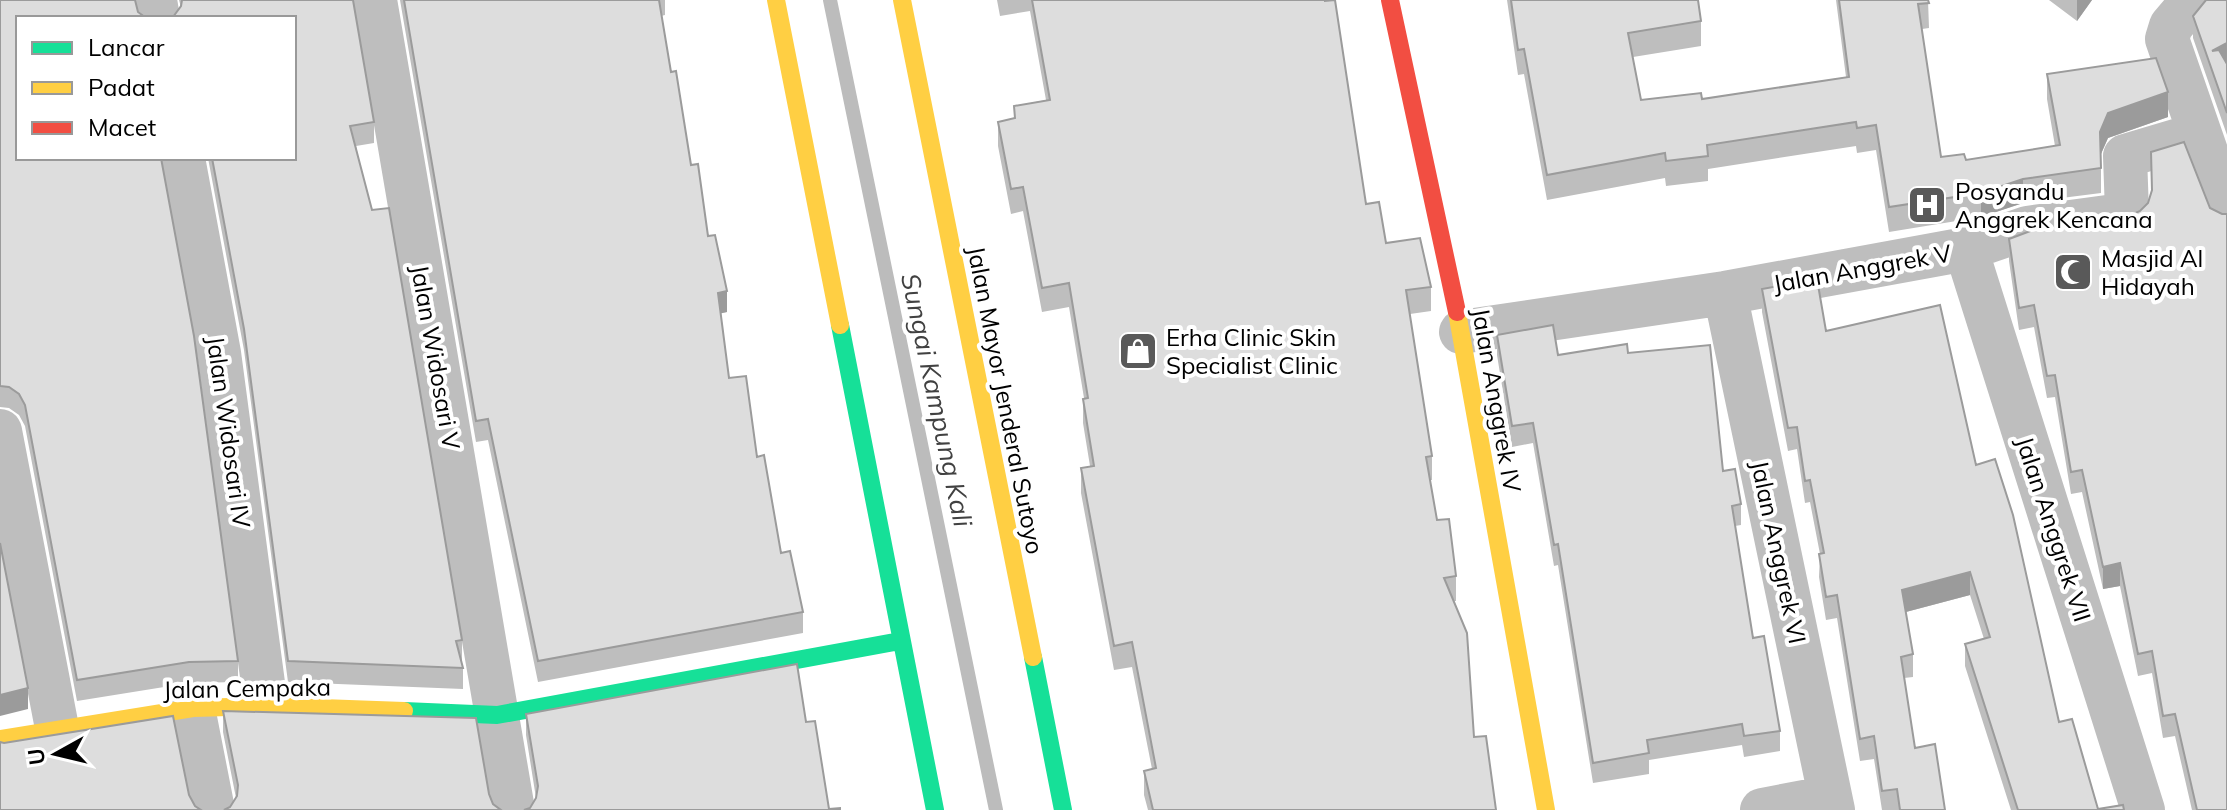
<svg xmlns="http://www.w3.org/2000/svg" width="2227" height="810" viewBox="0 0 2227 810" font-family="Mulish,sans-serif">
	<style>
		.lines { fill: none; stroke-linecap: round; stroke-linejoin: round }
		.stream { stroke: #bcbcbc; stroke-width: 14 }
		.street { stroke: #bebebe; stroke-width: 44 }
		.fast { stroke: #16e098; stroke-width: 18 }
		.slow { stroke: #ffcf43; stroke-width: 18 }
		.jam { stroke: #f24e42; stroke-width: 18 }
		.wall { fill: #bebebe }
		.shaded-wall { fill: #9b9b9b }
		.building { fill: #ddd; stroke: #9b9b9b; stroke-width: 2 }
		.labels { text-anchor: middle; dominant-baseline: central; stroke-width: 8; stroke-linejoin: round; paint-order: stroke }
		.poi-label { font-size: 24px; fill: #000; stroke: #fff; text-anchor: start }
		.street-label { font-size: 24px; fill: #000; stroke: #fff }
		.water-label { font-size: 26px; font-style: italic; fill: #414141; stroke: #fff }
	</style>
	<rect width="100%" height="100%" fill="#fff"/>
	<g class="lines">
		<path class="stream" d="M830 0 996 810"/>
		<path class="street" d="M155 0 158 18
			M375 0 513 810
			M2193 0 2171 26 2167 39 2227 212
			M183 158 219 353 266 706
			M1966 249 2143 810
			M1725 293 1833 810
			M1461 332 1725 293 1966 249 2027 228 2122 215 2127 212 2125 156 2199 134
			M0 431 57 728
			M193 708 213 810
			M1762 810 1830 797"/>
		<path class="fast" d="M840 325 935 810
			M1033 657 1063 810
			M404 711 497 715 900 641"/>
		<path class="slow" d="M776 0 840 325
			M902 0 1033 657
			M1457 312 1546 810
			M0 739 193 708 266 706 404 711"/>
		<path class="jam" d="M1390 0 1457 312"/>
	</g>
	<path class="wall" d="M0 0 18 18 238 661V682L189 683 77 701 25 426 19 415 9 408 0 407Z
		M179 0H353L374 122V143L356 146 462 640V661H461L463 668V689L288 682 244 350 208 158H294L173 17 181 7Z
		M400 0H665V15L661 16 671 72 691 165 727 312 721 313 729 378 757 457 781 553 803 612V633L538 682 488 440 476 442Z
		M997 0H1325L1366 204 1386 243 1431 287V311L1410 314 1432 456V480H1430L1437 520 1456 576V601H1454L1474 737 1496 810H1148L1144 795V771L1152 769 1132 667 1114 670 1081 493V468L1090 466 1083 423V399L1084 398 1069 307 1042 312 1023 211 1011 214 998 146V122L1014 119V106L1046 100 1030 11 1000 16Z
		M1507 0H1698L1701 21V46L1633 57 1641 100 1702 99 1846 77 1836 0H1928L1929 28 1922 29 1941 157 1966 160 2055 146 2047 99V74L2168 117 2108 138 2101 154V193L2023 203 1981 217 1889 232 1876 150 1857 153 1856 146 1708 169V181L1666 186 1665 178 1547 200 1524 74 1518 75Z
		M2049 0H2092L2077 21Z
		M2227 0V135L2193 38V16Z
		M2151 152 2210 208 2222 214 2227 810H2192L2175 736 2163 738 2152 673 2138 676 2120 586 2103 589 2082 492 2071 494 2055 397 2047 398 2034 327 2019 330 2009 261V239L2125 218 2140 211 2148 203 2151 192Z
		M1762 289 1826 331 1976 465 2059 722 2098 809 2124 810H2011L1965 666V644L1984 639 1970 595 1906 612 1913 654V677L1904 678 1915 748 1945 810H1882L1874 759 1860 761 1837 618 1826 620 1819 577 1820 554 1810 502 1805 503 1797 449 1788 451 1762 312Z
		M1497 335 1558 355 1628 353 1723 471 1741 504V525L1735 526 1753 638 1780 731V751L1744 757 1742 745 1649 760V774L1593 783 1558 565 1554 566 1533 443 1512 447 1497 355Z
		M223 711 489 794 493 804 230 807 236 798 223 732Z
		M526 714 806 722 829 809 530 808 536 798 526 735Z"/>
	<path class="shaded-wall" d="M2077 0H2092L2077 21Z
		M2227 43V65L2212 73V51Z
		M2168 92V117L2108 138 2100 156V132L2108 113Z
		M2023 179V203L1981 217V193Z
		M727 291V312L718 314V293Z
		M2120 563V586L2103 589V567Z
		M1970 572V595L1902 613V590Z
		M28 688V709L0 716V695Z"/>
	<path class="building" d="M0 0H135L138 12 146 18H18V158H161L194 336 238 661 189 662 77 680 25 405 19 394 9 387 0 386Z
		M182 0H353L374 122 350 126 372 210 389 208 462 640 456 641 463 668 288 661 244 329 212 158H294V18H170L173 17 181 6Z
		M404 0H659L671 72 676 71 691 165 698 164 708 236 715 235 727 291 718 293 729 378 746 376 757 457 764 455 781 553 790 551 803 612 538 661 488 419 476 421Z
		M1032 0H1325V1L1335 0 1366 204 1379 202 1386 243 1420 238 1431 287 1406 290 1432 456 1426 457 1437 520 1449 519 1456 576 1444 578 1467 633 1474 737 1486 736 1496 810H1153L1144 771 1156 768 1132 642 1114 646 1081 468 1094 466 1083 399 1088 398 1069 283 1042 288 1023 187 1011 189 998 122 1015 118 1014 106 1050 100Z
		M1511 0H1698L1701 21 1628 33 1641 100 1701 93 1702 99 1849 77 1839 0H1928L1929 3 1918 4 1941 157 1964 154 1966 160 2060 145 2047 74 2156 58 2168 92 2108 113 2100 132 2101 168 2023 179 1981 193 1889 207 1876 125 1857 128 1856 122 1707 145 1708 156 1666 161 1665 153 1547 175 1524 49 1518 50Z
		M2206 0H2227V43L2212 51 2219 50 2227 64V113L2193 16Z
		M2184 142 2210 208 2222 214H2227V810H2197L2175 714 2163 716 2152 651 2138 654 2120 563 2103 567 2082 470 2071 472 2055 375 2047 376 2034 305 2019 308 2009 239 2033 230 2125 218 2140 211 2148 203 2152 190 2151 152Z
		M1817 279 1826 331 1940 305 1976 465 1995 459 2013 515 2059 722 2072 719 2098 809 2123 805 2124 810H2018L1965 644 1990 637 1970 572 1902 590 1913 654 1901 657 1915 748 1935 744 1945 810H1900L1897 789 1882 791 1874 736 1860 739 1837 595 1826 597 1819 554 1824 553 1810 480 1805 481 1797 427 1788 428 1762 289Z
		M1553 325 1558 355 1627 344 1628 353 1710 345 1723 471 1735 469 1741 504 1732 506 1753 638 1764 636 1780 731 1744 736 1742 724 1647 740 1649 753 1593 763 1558 544 1554 545 1533 423 1512 426 1497 335Z
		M0 543 28 688 0 695Z
		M797 664 806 722 815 721 829 809 840 808V810H524L530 808 536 798 538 786 526 714Z
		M223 711 476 718 489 794 493 804 501 810H224L230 807 237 796 238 785Z
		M173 716 189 795 195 806 201 810H0V742L4 743Z"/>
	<defs>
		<g id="hospital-square" transform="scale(2)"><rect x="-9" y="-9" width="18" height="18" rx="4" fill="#595959" stroke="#fff"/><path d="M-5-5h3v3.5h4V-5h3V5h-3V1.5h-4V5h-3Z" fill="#fff"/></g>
		<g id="mosque-square" transform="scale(2)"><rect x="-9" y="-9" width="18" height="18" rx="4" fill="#595959" stroke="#fff"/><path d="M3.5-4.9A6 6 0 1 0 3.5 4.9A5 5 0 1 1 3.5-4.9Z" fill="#fff"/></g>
		<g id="shop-square" transform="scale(2)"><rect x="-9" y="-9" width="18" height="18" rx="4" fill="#595959" stroke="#fff"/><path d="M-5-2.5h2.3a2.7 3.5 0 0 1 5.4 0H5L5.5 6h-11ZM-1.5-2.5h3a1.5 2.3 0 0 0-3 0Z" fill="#fff"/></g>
	</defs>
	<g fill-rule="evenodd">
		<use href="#hospital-square" x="1927" y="205"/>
		<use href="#mosque-square" x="2073" y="272"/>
		<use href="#shop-square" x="1138" y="351"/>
	</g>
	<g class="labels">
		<g class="poi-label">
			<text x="1955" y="191">Posyandu<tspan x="1955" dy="28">Anggrek Kencana</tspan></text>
			<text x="2101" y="258">Masjid Al<tspan x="2101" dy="28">Hidayah</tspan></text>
			<text x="1166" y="337">Erha Clinic Skin<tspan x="1166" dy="28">Specialist Clinic</tspan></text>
		</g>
		<g class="street-label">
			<text transform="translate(1862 268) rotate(-10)">Jalan Anggrek V</text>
			<text transform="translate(436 357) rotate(80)">Jalan Widosari V</text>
			<text transform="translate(1006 400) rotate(79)">Jalan Mayor Jenderal Sutoyo</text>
			<text transform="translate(1497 400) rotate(80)">Jalan Anggrek IV</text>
			<text transform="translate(229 432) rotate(82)">Jalan Widosari IV</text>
			<text transform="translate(2054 529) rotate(72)">Jalan Anggrek VII</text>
			<text transform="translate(1779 552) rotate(78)">Jalan Anggrek VI</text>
			<text transform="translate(247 688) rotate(-1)">Jalan Cempaka</text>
		</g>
		<g class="water-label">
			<text transform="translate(937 400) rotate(78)">Sungai Kampung Kali</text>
		</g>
	</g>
	<rect x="16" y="16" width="280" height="144" fill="#ffffff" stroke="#999999" stroke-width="2"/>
	<rect x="32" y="42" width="40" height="12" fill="#16e098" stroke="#999999" stroke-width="2"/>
	<text x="88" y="56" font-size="24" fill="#000000">Lancar</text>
	<rect x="32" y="82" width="40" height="12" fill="#ffcf43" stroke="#999999" stroke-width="2"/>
	<text x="88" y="96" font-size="24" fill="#000000">Padat</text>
	<rect x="32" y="122" width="40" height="12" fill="#f24e42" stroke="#999999" stroke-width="2"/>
	<text x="88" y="136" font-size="24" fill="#000000">Macet</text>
	<g transform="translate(56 754) rotate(262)" stroke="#ffffff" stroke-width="6" paint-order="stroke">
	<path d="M0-6L14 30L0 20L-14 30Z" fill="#000000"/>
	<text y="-12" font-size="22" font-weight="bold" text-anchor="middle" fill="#000000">U</text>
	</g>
</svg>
